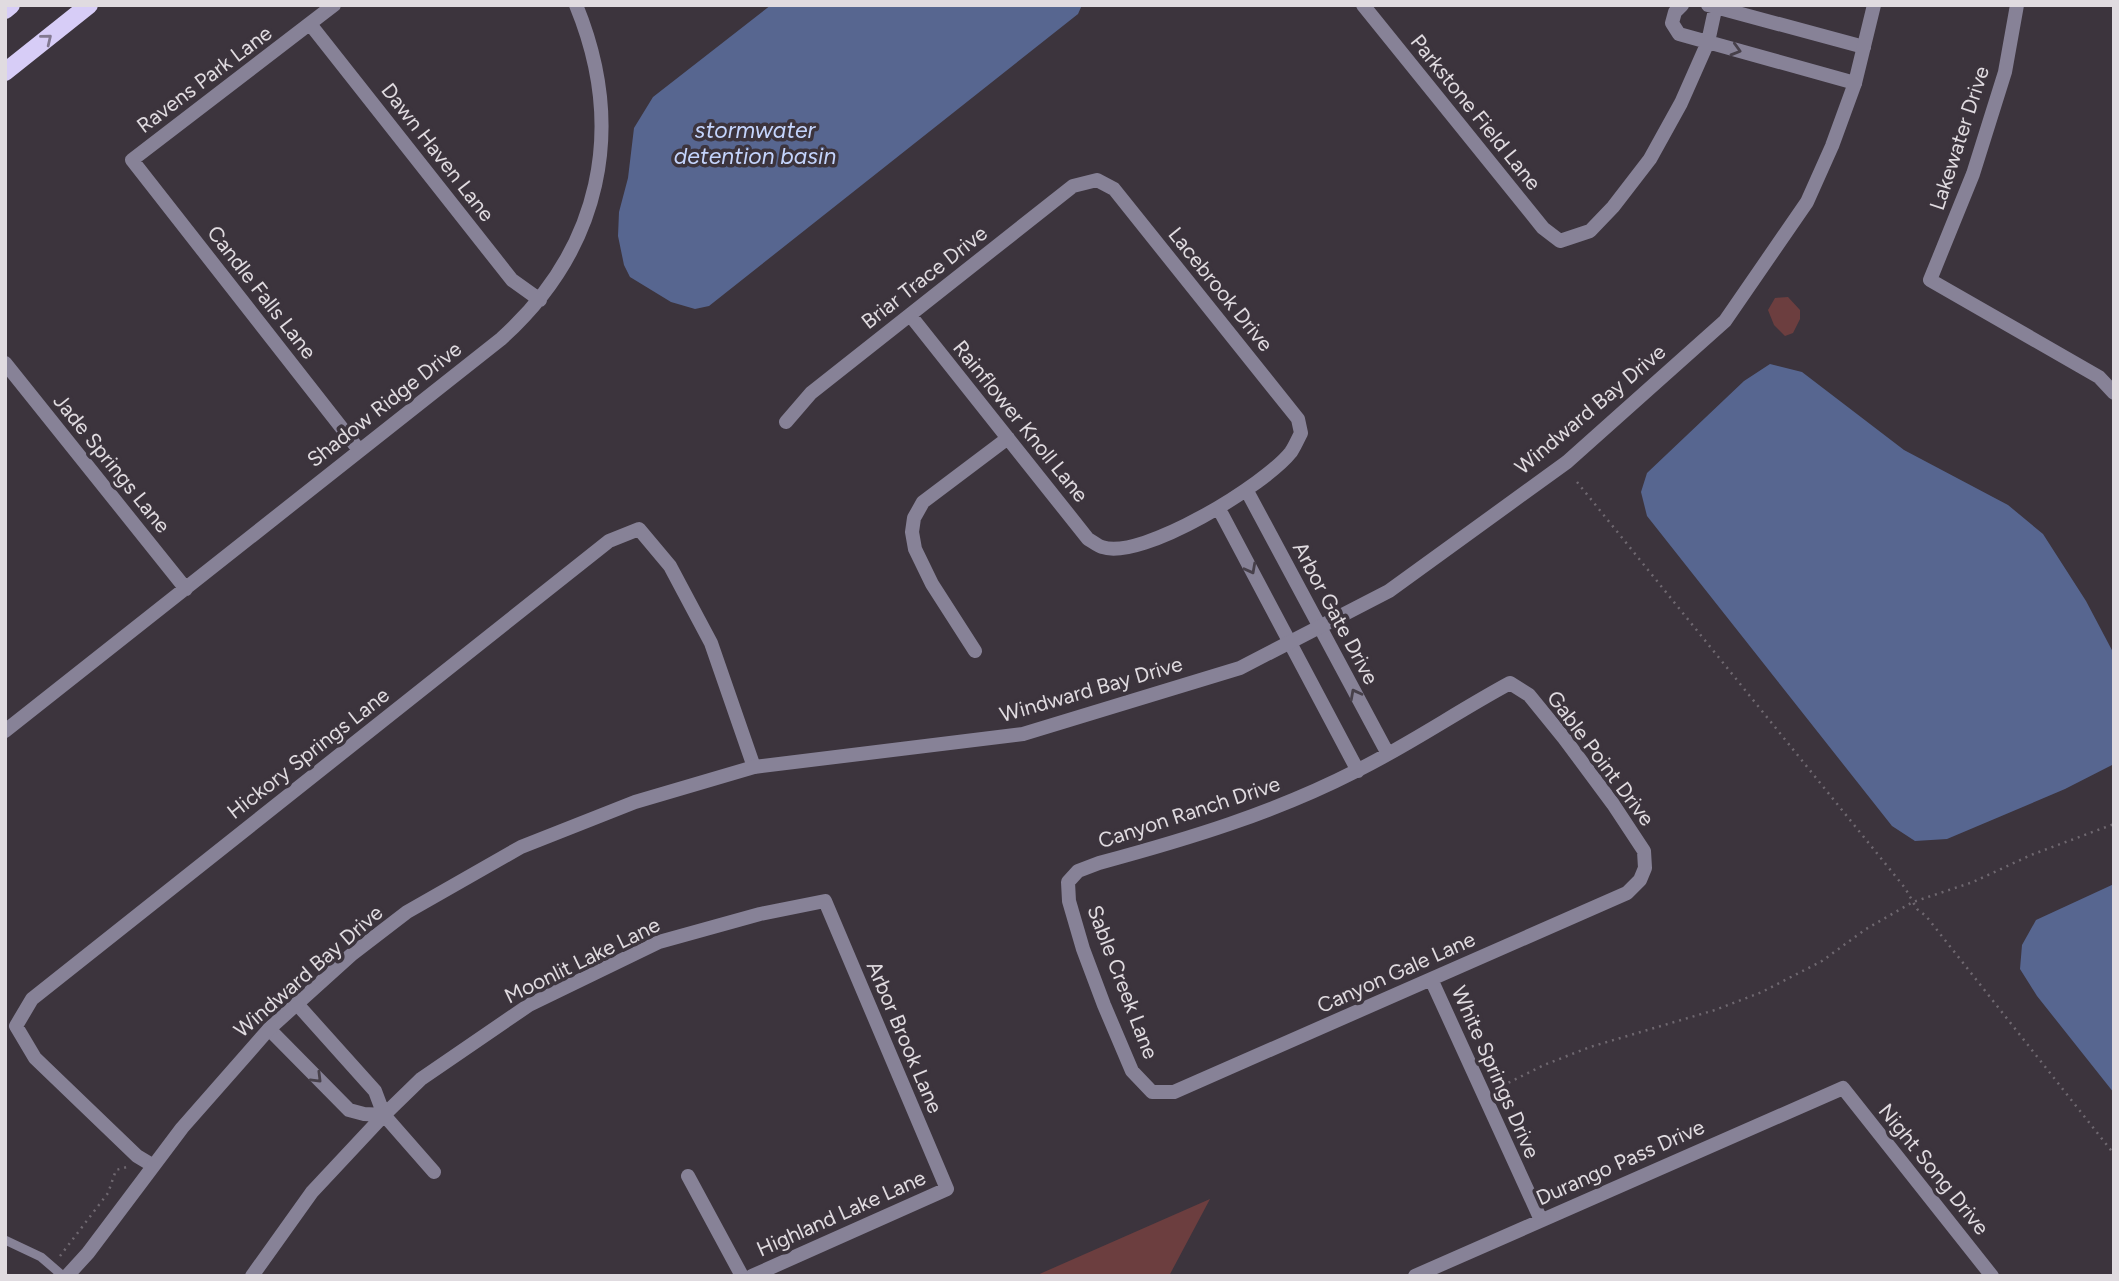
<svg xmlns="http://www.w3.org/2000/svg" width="2119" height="1281" viewBox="0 0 2119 1281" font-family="Figtree,sans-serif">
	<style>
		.green { fill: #6c3e3f }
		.water { fill: #576690 }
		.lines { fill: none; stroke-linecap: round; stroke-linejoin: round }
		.path { stroke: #6f6870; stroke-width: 2.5; stroke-dasharray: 2 5; stroke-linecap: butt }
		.service { stroke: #878297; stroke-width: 9 }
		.minor { stroke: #878297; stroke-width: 14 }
		.tertiary { stroke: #878297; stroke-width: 14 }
		.primary { stroke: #d7cdf7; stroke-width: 18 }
		.oneway { stroke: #827991 }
		.oneway2 { stroke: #47404a }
		.labels { text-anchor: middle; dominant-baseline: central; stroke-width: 7; stroke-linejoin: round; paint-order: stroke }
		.street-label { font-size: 21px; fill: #e0dbe0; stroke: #3c343d }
		.water-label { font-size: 23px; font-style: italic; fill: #c4d4fc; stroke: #3c343d }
	</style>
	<rect width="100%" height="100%" fill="#3c343d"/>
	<path class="green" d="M1788 297 1800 310V319L1793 333 1785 336 1774 325 1768 310 1775 298Z
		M1210 1199 1169 1276H1035Z"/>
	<path class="water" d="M771 5H1082L1078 14 709 306 695 309 671 302 630 277 624 265 618 236 619 212 628 178 634 128 653 97Z
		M1770 364 1802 372 1904 450 2008 505 2043 534 2086 601 2114 654V764L2065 789 1947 839 1915 841 1892 826 1647 516 1641 492 1647 473 1744 381Z
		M2114 884V1093L2037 996 2020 969 2022 945 2036 920Z"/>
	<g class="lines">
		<path class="path" d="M1577 482 1905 888 1917 909 1926 916 2114 1154
			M1496 1089 1544 1065 1590 1047 1715 1010 1762 992 1822 961 1866 929 1913 902 1973 882 2031 855 2114 824
			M60 1256 108 1193 116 1170 127 1167
			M5 1273 9 1276"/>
		<path class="service" d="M5 1240 41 1257 63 1276"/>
		<path class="minor" d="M334 5 132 160 359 450
			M1363 5 1543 228 1560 241 1590 231 1613 207 1650 159 1681 103 1708 42 1716 5
			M1682 5 1675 12 1672 23 1679 34 1855 83
			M1708 5 1864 47
			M2017 5 2005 72 1973 174 1930 280 2099 377 2114 393
			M310 24 512 280 540 300
			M5 363 186 589
			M786 422 811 393 1073 186 1097 180 1114 189 1298 419 1301 433C1298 439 1295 446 1291 452 1266 484 1142 561 1102 547 1098 546 1092 541 1088 539L910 315
			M1247 491 1388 754
			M1219 509 1358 771
			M975 651 932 584 915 549 912 532 914 518 923 502 1008 438
			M1510 683 1529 695 1564 738 1613 804 1644 851 1645 868 1640 880 1627 893 1174 1092H1152L1132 1071 1104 1005 1083 949 1069 901 1068 882 1078 871 1099 863C1188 839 1274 813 1356 771 1409 745 1458 711 1510 683Z
			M5 731 501 339C601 249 627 129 576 5
			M1431 979 1541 1220
			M297 1004 375 1091 384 1115 434 1172
			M269 1029 349 1110 364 1114 384 1115
			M152 1165 137 1156 35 1058 16 1026 32 999 609 541 639 529 670 566 711 643 754 767
			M688 1176 742 1276
			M252 1276 312 1192 384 1115 421 1079 529 1005 659 942 760 914 825 901 947 1189 752 1276
			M1415 1276 1843 1088 1992 1276"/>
		<path class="tertiary" d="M67 1276 88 1253 182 1128 269 1029 351 955 407 912 521 847 635 802 754 767 1023 734 1240 668 1389 591 1567 462 1725 321 1807 202 1832 146 1855 83 1874 5"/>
		<path class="primary" d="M5 10 11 5
			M5 72 89 5"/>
	</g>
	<defs><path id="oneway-chevron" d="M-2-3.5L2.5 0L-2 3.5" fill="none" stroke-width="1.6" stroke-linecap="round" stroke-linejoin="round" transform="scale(1.75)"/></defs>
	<use class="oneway" href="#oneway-chevron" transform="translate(47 39) rotate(-39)"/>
	<g class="oneway2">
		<use href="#oneway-chevron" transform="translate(1736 50) rotate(16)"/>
		<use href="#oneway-chevron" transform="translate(1251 569) rotate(62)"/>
		<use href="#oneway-chevron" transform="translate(1355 694) rotate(-118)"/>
		<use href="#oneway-chevron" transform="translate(317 1078) rotate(45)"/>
	</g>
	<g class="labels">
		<g class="street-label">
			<text transform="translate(204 79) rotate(-37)">Ravens Park Lane</text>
			<text transform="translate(1476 112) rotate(51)">Parkstone Field Lane</text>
			<text transform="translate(1959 138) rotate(-72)">Lakewater Drive</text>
			<text transform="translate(438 152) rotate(52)">Dawn Haven Lane</text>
			<text transform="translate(924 277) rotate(-38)">Briar Trace Drive</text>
			<text transform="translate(1221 289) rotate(51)">Lacebrook Drive</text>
			<text transform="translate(262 292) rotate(52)">Candle Falls Lane</text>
			<text transform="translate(384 404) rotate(-38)">Shadow Ridge Drive</text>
			<text transform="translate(1590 409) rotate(-40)">Windward Bay Drive</text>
			<text transform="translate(1021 421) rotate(51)">Rainflower Knoll Lane</text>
			<text transform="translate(112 463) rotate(51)">Jade Springs Lane</text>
			<text transform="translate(1336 613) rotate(62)">Arbor Gate Drive</text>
			<text transform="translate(1091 689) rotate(-16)">Windward Bay Drive</text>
			<text transform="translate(308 753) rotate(-38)">Hickory Springs Lane</text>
			<text transform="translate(1601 758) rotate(53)">Gable Point Drive</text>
			<text transform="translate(1189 812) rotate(-18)">Canyon Ranch Drive</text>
			<text transform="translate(582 960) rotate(-26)">Moonlit Lake Lane</text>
			<text transform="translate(308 971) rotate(-41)">Windward Bay Drive</text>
			<text transform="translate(1396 972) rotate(-24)">Canyon Gale Lane</text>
			<text transform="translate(1123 982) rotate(69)">Sable Creek Lane</text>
			<text transform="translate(905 1037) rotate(67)">Arbor Brook Lane</text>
			<text transform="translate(1496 1072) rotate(66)">White Springs Drive</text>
			<text transform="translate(1620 1162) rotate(-24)">Durango Pass Drive</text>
			<text transform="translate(1934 1169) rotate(51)">Night Song Drive</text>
			<text transform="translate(841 1213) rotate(-24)">Highland Lake Lane</text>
		</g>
		<g class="water-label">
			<text x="755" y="130">stormwater<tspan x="755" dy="26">detention basin</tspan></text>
		</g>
	</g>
	<rect width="2119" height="1281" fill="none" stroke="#e0dbe0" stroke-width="14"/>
</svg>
